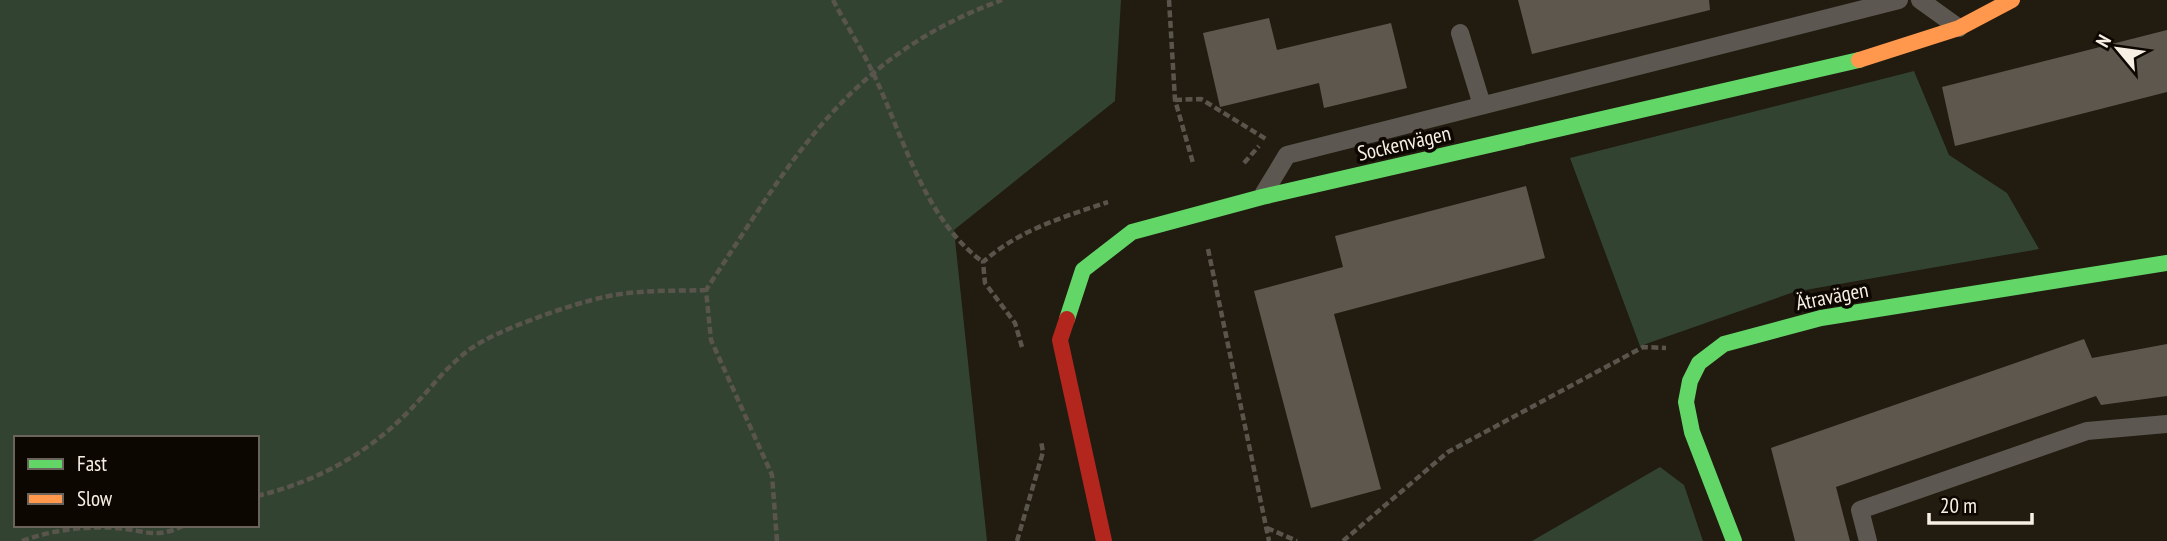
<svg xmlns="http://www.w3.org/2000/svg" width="2167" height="541" viewBox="0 0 2167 541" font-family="'PT Sans Narrow',sans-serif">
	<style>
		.forest { fill: #324431; fill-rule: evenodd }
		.building { fill: #5d574e }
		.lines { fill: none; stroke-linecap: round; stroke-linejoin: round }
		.path { stroke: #5a554c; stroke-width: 4.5; stroke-dasharray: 7 3.5; stroke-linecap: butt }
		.lane { stroke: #5c5750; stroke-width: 18 }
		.fast { stroke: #63d668; stroke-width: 16 }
		.slow { stroke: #ff974d; stroke-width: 16 }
		.jam { stroke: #b3261e; stroke-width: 16 }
		.labels { text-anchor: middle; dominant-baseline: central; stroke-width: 7; stroke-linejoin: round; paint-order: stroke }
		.street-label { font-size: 21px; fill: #f9f0e5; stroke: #0d0702 }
	</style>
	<rect width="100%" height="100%" fill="#211b10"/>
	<path class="forest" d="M0 0H1121L1115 101 954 230 987 541H0ZM16 438H257V525H16Z
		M1914 71 1949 155 2007 193 2039 249 1794 292 1640 346 1570 158Z
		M1660 467 1684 485 1703 541H1532Z"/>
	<path class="building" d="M1518 0H1709L1710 10 1532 54Z
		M1269 18 1277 50 1391 23 1407 88 1324 108 1319 83 1220 107 1203 33Z
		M2167 30V92L1955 146 1942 87Z
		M1526 186 1545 258 1334 314 1381 489 1311 508 1254 291 1343 267 1335 236Z
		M2084 339 2092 358 2167 344V396L2101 405 2096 396 1836 487 1850 541H1795L1771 448Z"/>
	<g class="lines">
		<path class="path" d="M833 0C846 25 862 49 874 75 904 138 924 219 983 262
			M1169 0 1175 100 1193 163
			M1175 100 1201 99 1266 139
			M1244 163 1259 146
			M1208 249 1269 541
			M1022 347 1015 323 985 283 983 262C1019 230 1063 217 1108 202
			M257 496C315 482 366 455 408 412 433 387 452 357 485 340 515 324 587 298 621 294 648 290 678 291 706 290
			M1267 528 1297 541
			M22 541C52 530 84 526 115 528 147 530 154 540 185 525
			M777 541 772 475 711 340 706 290C792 160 846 57 1002 0
			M1017 541 1043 452 1041 441
			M1343 541 1448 452 1643 347 1666 348"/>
		<path class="lane" d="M1920 0 1959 28
			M1460 33 1482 105
			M1264 193 1287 155 1899 0
			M1868 541 1860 510 2087 431 2167 424"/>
		<path class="fast" d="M1067 319 1083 270 1132 232 1262 197 1859 60
			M1734 541 1692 432 1686 402 1690 381 1699 363 1724 344 1821 318 2167 263"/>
		<path class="slow" d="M1859 60 1959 28 2012 0"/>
		<path class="jam" d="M1067 319 1060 340 1104 541"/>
	</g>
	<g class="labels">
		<g class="street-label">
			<text transform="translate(1404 143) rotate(-13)">Sockenvägen</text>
			<text transform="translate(1832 296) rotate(-11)">Ätravägen</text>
		</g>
	</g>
	<rect x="14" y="436" width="245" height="91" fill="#0d0702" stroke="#6b645d" stroke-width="2"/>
	<rect x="28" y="459" width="35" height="10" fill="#63d668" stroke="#6b645d" stroke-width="2"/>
	<text x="77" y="471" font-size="21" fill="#f9f0e5">Fast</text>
	<rect x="28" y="494" width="35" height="10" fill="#ff974d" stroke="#6b645d" stroke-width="2"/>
	<text x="77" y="506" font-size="21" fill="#f9f0e5">Slow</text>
	<g transform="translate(2118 49) rotate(299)" stroke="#0d0702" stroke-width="5" paint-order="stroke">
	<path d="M0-5L12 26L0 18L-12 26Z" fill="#f9f0e5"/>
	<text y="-10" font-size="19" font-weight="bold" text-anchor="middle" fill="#f9f0e5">N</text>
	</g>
	<path d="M1929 513v10h103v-10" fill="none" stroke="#f9f0e5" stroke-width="3.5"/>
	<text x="1940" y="513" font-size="21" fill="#f9f0e5" stroke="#0d0702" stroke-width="5" paint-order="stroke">20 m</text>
</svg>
